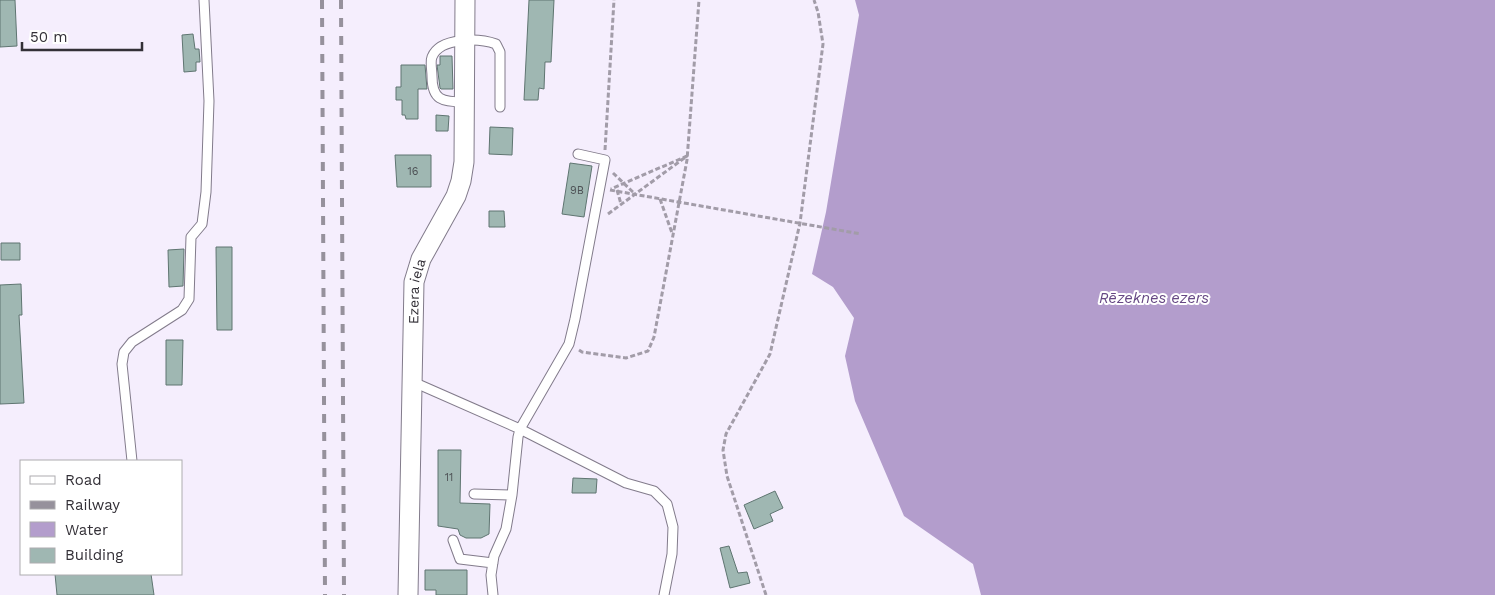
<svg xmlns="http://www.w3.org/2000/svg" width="1495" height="595" viewBox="0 0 1495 595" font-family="'Work Sans',sans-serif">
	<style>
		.water { fill: #b39dcc }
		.building { fill: #9fb7b2; stroke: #5f7571 }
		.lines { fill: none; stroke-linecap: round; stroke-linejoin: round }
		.service-casing { stroke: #827b8b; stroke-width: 11 }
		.minor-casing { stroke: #827b8b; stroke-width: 21 }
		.path { stroke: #a29ca8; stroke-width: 3; stroke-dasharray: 5 2.5; stroke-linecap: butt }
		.service { stroke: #fff; stroke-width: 9 }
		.minor { stroke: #fff; stroke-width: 19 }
		.rail { stroke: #96919c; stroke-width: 4; stroke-dasharray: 9 9; stroke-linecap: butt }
		.labels { text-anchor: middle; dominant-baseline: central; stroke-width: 4; stroke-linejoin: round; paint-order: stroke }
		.number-label { font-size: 11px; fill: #4e5256 }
		.street-label { font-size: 14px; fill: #333037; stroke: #fff }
		.water-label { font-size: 15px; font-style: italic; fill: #664884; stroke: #fff }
	</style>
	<rect width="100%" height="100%" fill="#f5eefd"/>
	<path class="water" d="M855 0H1495V595H981L973 564 904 516 855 401 845 356 854 318 833 287 812 274 826 212 859 15Z"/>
	<path class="building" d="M0 0H15L17 46 0 47Z
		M529 0H554L551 62H545L544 89 539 88 538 100H524Z
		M193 34 195 49H199L200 62H196V71L184 72 182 35Z
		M440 56H452L453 89H441L440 88 437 65H440Z
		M401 65H425L427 89H418V119H406L405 115H402V100H396V87H401Z
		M436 115 449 116 448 131H436Z
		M490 127 513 128 512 155 489 154Z
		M395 155H431V187H397Z
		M570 163 592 166 584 217 562 214Z
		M489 211H504L505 227H489Z
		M1 243H20V260H1Z
		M216 247H232V330H217Z
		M184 249 183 286 169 287 168 250Z
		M21 284 22 315H19L24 403 0 404V285Z
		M166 340H183L182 385H166Z
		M438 450H461L460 503 490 504 489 534 481 538H466L460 535 458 529 438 526Z
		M573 478 597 479 596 493H572Z
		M775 491 783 508 770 514 773 521 754 529 744 505Z
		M729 546 738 573 747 572 750 583 730 588 720 548Z
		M425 570H467V595H436V590H425Z
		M55 574H151L154 595H57Z"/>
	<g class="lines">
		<g class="service-casing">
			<path id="service" d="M464 102C442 102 432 100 432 76 432 70 430 62 432 57 440 37 479 38 496 44L500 52V107
				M411 381 520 429 626 483 654 491 667 504 673 527 672 554 664 595
				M132 461 122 364 124 352 132 342 182 310 189 299 191 237 202 224 206 192 209 101 204 0
				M474 494 512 495
				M453 540 460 559 493 563
				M493 595 491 575 494 556 506 529 512 495 518 437 520 429 569 344 575 319 605 160 578 154"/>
		</g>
		<g class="minor-casing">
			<g id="minor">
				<path id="s1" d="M408 595 414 282 421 259 456 196 461 181 464 162 465 0"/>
			</g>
		</g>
		<path class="path" d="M605 150 614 0
			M613 173 634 193
			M610 190 861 234
			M617 190 621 204
			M660 199 672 233
			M608 214 687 156 611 189
			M579 350 582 352 626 358 648 351 654 337 687 160 699 0
			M766 595 727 476 723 450 726 434 770 354 800 223 823 44 818 12 814 0"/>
		<use href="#service" class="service"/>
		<use href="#minor" class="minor"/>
		<path class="rail" d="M322 0 325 595
			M341 0 344 595"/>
	</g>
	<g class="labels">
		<g class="number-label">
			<text x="413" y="171">16</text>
			<text x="577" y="190">9B</text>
			<text x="449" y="477">11</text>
		</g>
		<g class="street-label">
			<text stroke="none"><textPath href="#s1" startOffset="304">Ezera iela</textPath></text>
		</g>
		<g class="water-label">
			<text x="1154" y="298">Rēzeknes ezers</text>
		</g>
	</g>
	<rect x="20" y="460" width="162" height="115" fill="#ffffff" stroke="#adacaf"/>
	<rect x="30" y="476" width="25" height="8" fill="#ffffff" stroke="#adacaf"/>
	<text x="65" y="485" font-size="15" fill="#333037">Road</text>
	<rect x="30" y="501" width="25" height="8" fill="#96919c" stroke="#adacaf"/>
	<text x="65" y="510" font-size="15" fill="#333037">Railway</text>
	<rect x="30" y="522" width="25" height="15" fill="#b39dcc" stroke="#adacaf"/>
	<text x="65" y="535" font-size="15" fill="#333037">Water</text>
	<rect x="30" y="548" width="25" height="15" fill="#9fb7b2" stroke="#adacaf"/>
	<text x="65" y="560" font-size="15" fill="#333037">Building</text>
	<path d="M22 42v8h120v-8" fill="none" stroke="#333037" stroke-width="2.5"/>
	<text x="30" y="42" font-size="15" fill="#333037" stroke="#ffffff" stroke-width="4" paint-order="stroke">50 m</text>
</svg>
